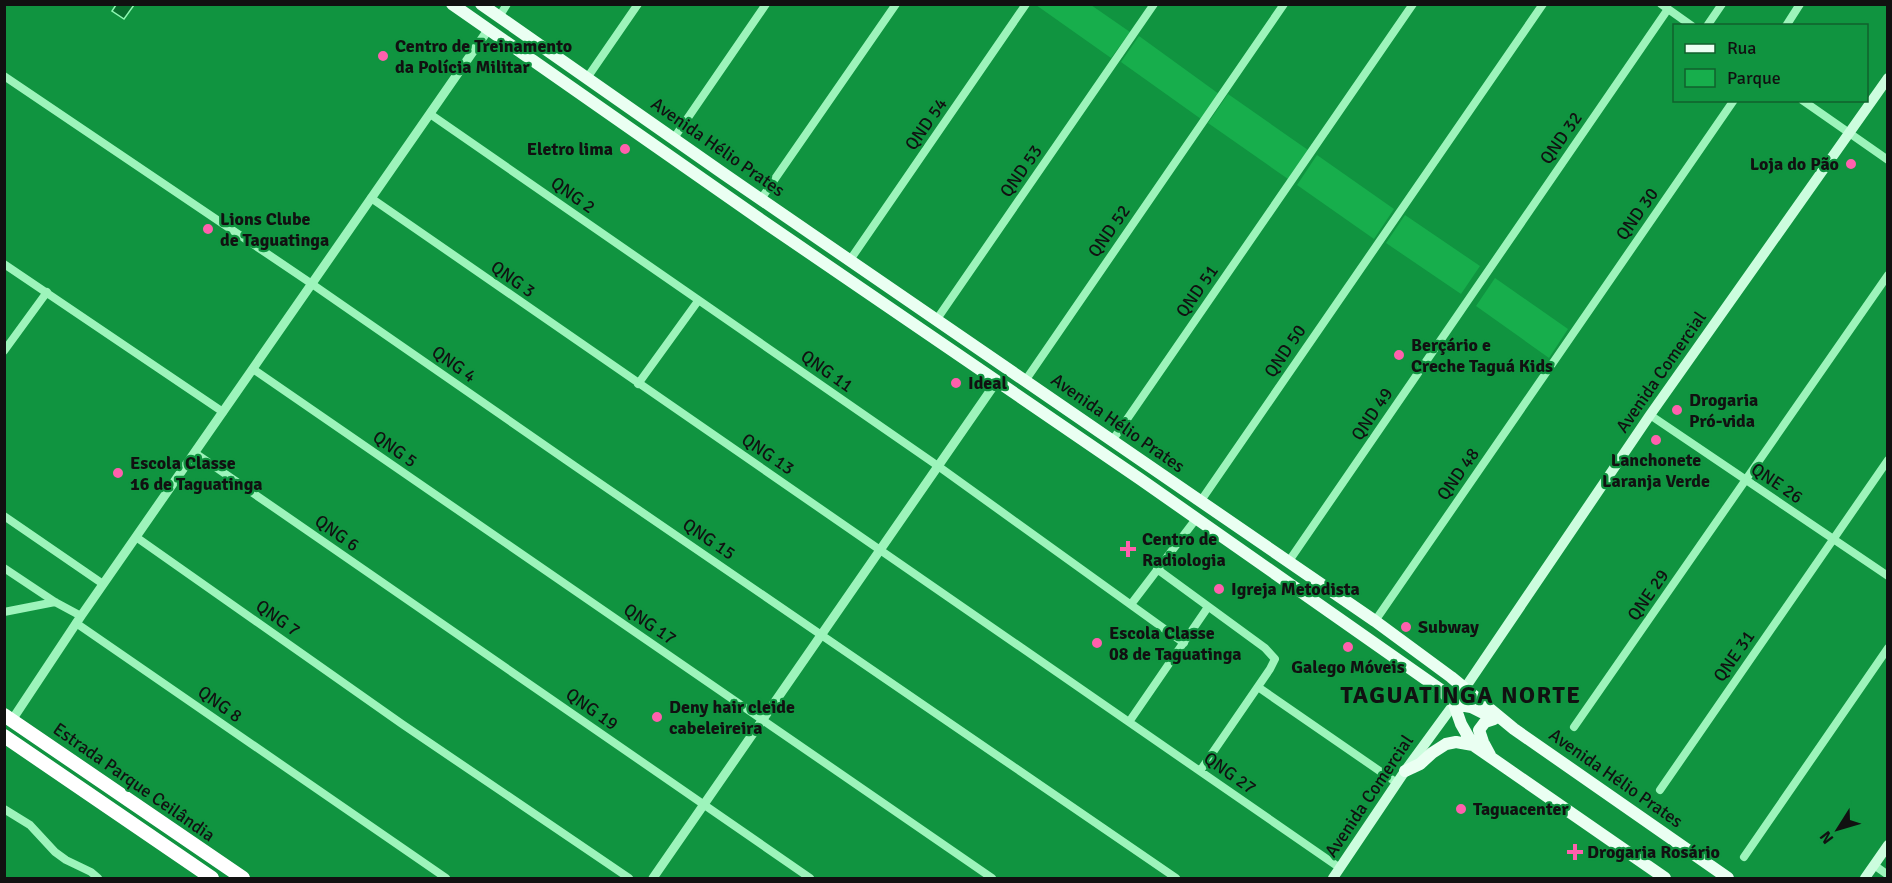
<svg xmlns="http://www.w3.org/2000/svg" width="1892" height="883" viewBox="0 0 1892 883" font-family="Signika,sans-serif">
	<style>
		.green { fill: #17ae4c }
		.water { fill: #096f2f; stroke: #8ef7b2; stroke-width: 1.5 }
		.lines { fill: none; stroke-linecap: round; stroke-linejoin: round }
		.minor { stroke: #9df4bb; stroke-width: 8 }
		.tertiary { stroke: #9df4bb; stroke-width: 9 }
		.secondary { stroke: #ccfdde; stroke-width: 10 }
		.primary { stroke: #eafff2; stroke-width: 12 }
		.motorway { stroke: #fff; stroke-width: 14 }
		.poi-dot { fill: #ff60ad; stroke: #109440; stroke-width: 2 }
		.labels { text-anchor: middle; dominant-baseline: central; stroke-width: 4.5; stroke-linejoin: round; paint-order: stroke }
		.poi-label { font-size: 18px; font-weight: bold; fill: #111; stroke: #109440; text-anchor: start }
		.street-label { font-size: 18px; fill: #111; stroke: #109440 }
		.district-label { font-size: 24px; font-weight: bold; letter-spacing: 1.5px; fill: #111; stroke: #109440 }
	</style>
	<rect width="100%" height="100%" fill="#109440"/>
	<path class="green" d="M1036 5H1091L1130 32 1111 58Z
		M1139 36 1219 94 1201 119 1121 62Z
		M1228 94 1308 150 1288 179 1208 123Z
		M1317 155 1394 209 1374 239 1297 185Z
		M1405 215 1480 266 1461 294 1386 243Z
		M1495 278 1568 329 1549 358 1476 306Z"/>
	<path class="water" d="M116 5V4L134 5 124 19 112 11Z"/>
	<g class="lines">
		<path class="minor" d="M1661 4 1692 26
			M499 17 507 4
			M1707 26 1722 4
			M1786 26 1800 4
			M4 76 312 284 579 469 1176 878
			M587 78 638 4
			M1802 100 1888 160
			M430 114 938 466 1184 643
			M674 138 766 4
			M371 198 1340 868
			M761 199 896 4
			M850 260 1026 4
			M4 264 223 412
			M937 319 1154 4
			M4 351 47 292
			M253 369 992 878
			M1025 381 1284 4
			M638 384 698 301
			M1650 415 1888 576
			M1112 441 1413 4
			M195 453 810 878
			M1200 502 1543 4
			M4 516 103 584
			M136 537 402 724 629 878
			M1289 561 1668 9
			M4 568 55 602 81 616
			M1157 569 1265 648 1275 659 1270 669 1200 771
			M1132 603 1196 519
			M4 612 55 602
			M1375 621 1734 100
			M76 623 446 878
			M1258 687 1397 783
			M1129 722 1208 607
			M1574 727 1888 275
			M1660 790 1888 460
			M4 809 30 825 55 852 66 860 91 872 98 878
			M1744 857 1888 648
			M1874 865 1888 875"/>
		<path class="tertiary" d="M12 720 81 616 488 30
			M653 878 997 381"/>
		<path class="secondary" d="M1465 688 1650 415 1888 78
			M1333 878 1405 771 1454 704
			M1865 878 1888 845"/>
		<path class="primary" d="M452 4 767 224 1140 479 1441 690 1454 704 1461 724 1473 745 1665 878
			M481 4 724 174 1375 621 1451 677 1514 729 1728 878
			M1454 704 1471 707 1491 717
			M1490 755 1483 742 1479 730 1485 722 1494 719
			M1405 771 1420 764 1432 753 1446 744 1456 742 1473 745"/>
		<path class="motorway" d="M4 715 243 878
			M4 736 212 878"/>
	</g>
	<g class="poi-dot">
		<circle cx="383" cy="56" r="6"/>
		<circle cx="625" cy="149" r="6"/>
		<circle cx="1851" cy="164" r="6"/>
		<circle cx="208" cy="229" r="6"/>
		<circle cx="1399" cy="355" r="6"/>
		<circle cx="956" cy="383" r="6"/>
		<circle cx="1677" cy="410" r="6"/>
		<circle cx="1656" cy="440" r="6"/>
		<circle cx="118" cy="473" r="6"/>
		<path d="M1125 540h6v6h6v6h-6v6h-6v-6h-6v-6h6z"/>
		<circle cx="1219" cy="589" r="6"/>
		<circle cx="1406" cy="627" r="6"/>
		<circle cx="1097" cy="643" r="6"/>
		<circle cx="1348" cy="647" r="6"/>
		<circle cx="657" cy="717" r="6"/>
		<circle cx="1461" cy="809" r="6"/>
		<path d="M1572 843h6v6h6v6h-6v6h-6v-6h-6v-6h6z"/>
	</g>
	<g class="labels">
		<g class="poi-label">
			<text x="395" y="46">Centro de Treinamento<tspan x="395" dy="21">da Polícia Militar</tspan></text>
			<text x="613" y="149" text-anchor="end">Eletro lima</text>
			<text x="1839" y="164" text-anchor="end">Loja do Pão</text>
			<text x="220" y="219">Lions Clube<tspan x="220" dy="21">de Taguatinga</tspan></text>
			<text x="1411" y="345">Berçário e<tspan x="1411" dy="21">Creche Taguá Kids</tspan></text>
			<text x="968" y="383">Ideal</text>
			<text x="1689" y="400">Drogaria<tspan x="1689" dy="21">Pró-vida</tspan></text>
			<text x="1656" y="460" text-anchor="middle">Lanchonete<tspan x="1656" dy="21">Laranja Verde</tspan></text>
			<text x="130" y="463">Escola Classe<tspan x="130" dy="21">16 de Taguatinga</tspan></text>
			<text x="1142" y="539">Centro de<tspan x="1142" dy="21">Radiologia</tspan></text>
			<text x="1231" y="589">Igreja Metodista</text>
			<text x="1418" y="627">Subway</text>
			<text x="1109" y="633">Escola Classe<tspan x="1109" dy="21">08 de Taguatinga</tspan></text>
			<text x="1348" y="667" text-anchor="middle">Galego Móveis</text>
			<text x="669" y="707">Deny hair cleide<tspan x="669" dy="21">cabeleireira</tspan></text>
			<text x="1473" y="809">Taguacenter</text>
			<text x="1587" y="852">Drogaria Rosário</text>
		</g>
		<g class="street-label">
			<text transform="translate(926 124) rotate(-55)">QND 54</text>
			<text transform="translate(1561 138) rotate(-55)">QND 32</text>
			<text transform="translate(718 147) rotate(35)">Avenida Hélio Prates</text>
			<text transform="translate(1021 171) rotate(-55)">QND 53</text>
			<text transform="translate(573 195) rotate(35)">QNG 2</text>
			<text transform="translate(1637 214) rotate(-55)">QND 30</text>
			<text transform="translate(1109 231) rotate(-55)">QND 52</text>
			<text transform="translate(513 279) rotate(35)">QNG 3</text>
			<text transform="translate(1197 291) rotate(-55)">QND 51</text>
			<text transform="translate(1285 351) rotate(-56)">QND 50</text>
			<text transform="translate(454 364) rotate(35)">QNG 4</text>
			<text transform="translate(827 371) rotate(35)">QNG 11</text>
			<text transform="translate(1661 372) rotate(-55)">Avenida Comercial</text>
			<text transform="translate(1372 414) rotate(-56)">QND 49</text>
			<text transform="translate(1118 423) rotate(35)">Avenida Hélio Prates</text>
			<text transform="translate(395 449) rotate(35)">QNG 5</text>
			<text transform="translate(768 454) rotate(34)">QNG 13</text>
			<text transform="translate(1458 474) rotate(-55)">QND 48</text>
			<text transform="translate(1777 483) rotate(34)">QNE 26</text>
			<text transform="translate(337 533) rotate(35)">QNG 6</text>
			<text transform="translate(709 539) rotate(34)">QNG 15</text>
			<text transform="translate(1648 595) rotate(-55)">QNE 29</text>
			<text transform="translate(278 618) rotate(35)">QNG 7</text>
			<text transform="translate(650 624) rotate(34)">QNG 17</text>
			<text transform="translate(1734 656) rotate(-55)">QNE 31</text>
			<text transform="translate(220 704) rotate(35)">QNG 8</text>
			<text transform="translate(592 709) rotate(35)">QNG 19</text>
			<text transform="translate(1230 773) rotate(35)">QNG 27</text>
			<text transform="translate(1616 778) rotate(35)">Avenida Hélio Prates</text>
			<text transform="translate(134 782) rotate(35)">Estrada Parque Ceilândia</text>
			<text transform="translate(1369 796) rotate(-56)">Avenida Comercial</text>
		</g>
		<g class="district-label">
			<text x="1461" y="695">TAGUATINGA NORTE</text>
		</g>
	</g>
	<rect width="1892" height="883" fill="none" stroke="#111111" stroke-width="12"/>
	<rect x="1673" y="24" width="195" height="78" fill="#109440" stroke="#10602d" stroke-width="1.5"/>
	<rect x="1685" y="44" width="30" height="9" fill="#eafff2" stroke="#10602d" stroke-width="1.5"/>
	<text x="1727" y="54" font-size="18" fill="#111111">Rua</text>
	<rect x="1685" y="69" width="30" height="18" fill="#17ae4c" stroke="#10602d" stroke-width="1.5"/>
	<text x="1727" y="84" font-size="18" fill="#111111">Parque</text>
	<g transform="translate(1838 829) rotate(233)" stroke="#109440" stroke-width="4.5" paint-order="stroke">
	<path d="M0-4.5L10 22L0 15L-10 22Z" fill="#111111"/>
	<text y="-9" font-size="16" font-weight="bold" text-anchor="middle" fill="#111111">N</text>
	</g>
</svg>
